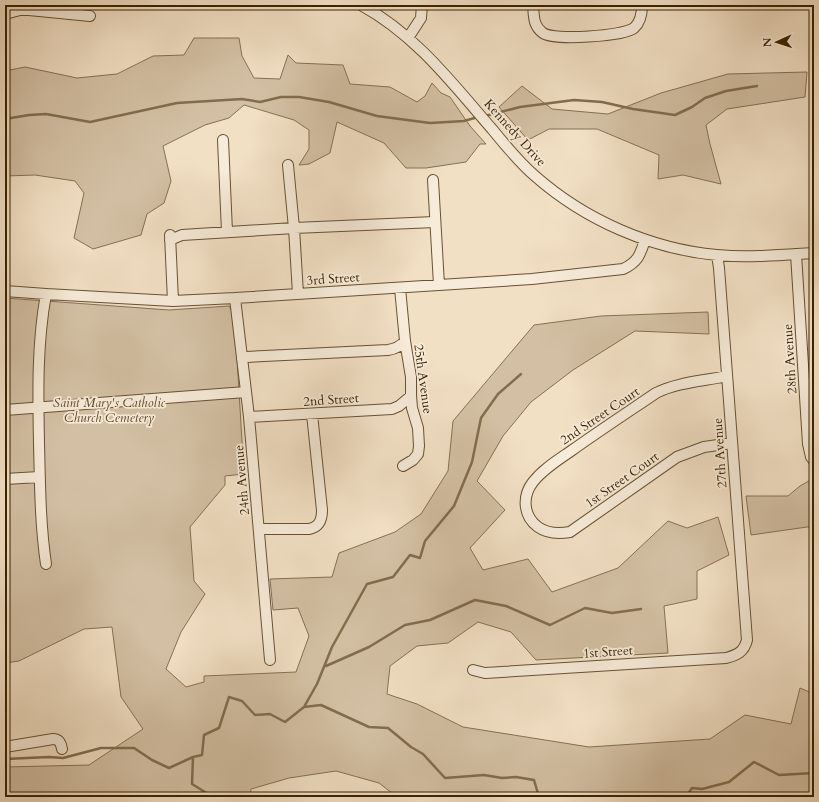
<svg xmlns="http://www.w3.org/2000/svg" width="819" height="802" viewBox="0 0 819 802" font-family="Cardo,serif">
	<style>
		.green { fill: #d3c0a4; stroke: #867152 }
		.lines { fill: none; stroke-linecap: round; stroke-linejoin: round }
		.stream { stroke: #826d4e; stroke-width: 2.5 }
		.minor-casing { stroke: #675231; stroke-width: 12 }
		.minor { stroke: #f7ebd9; stroke-width: 10 }
		.labels { text-anchor: middle; dominant-baseline: central; stroke-width: 3.5; stroke-linejoin: round; paint-order: stroke }
		.street-label { font-size: 13px; fill: #392200; stroke: #f7ebd9 }
		.park-label { font-size: 13px; font-style: italic; fill: #604a29; stroke: #f7ebd9 }
	</style>
	<rect width="100%" height="100%" fill="#f2e0c5"/>
	<filter id="stains"><feTurbulence type="fractalNoise" baseFrequency=".005" numOctaves="4"/><feColorMatrix values="0 0 0 0 .2 0 0 0 0 .09 0 0 0 0 .02 0 0 0 .5 -.17"/></filter>
	<radialGradient id="worn" r=".72"><stop offset=".6" stop-color="#630" stop-opacity="0"/><stop offset="1" stop-color="#630" stop-opacity=".3"/></radialGradient>
	<path class="green" d="M194 38H239L242 56 254 78 280 79 288 55 296 63 343 65 350 84 390 87 417 102 425 96 432 83 441 93 450 97 470 126 486 144H480L466 162 426 168H406L384 143 337 122 330 153 309 164 299 165 309 149V130L294 120 244 105 229 118 205 125 163 146 171 181 164 203 147 214 141 235 93 249 74 238 84 193 75 181 35 175 5 176V71L25 67 77 78 117 74 153 56 184 55Z
		M807 72 805 97 727 109 706 125 710 144 721 184 683 175 658 179 659 155 597 129H549L528 140 499 107 522 86 552 109 608 114 661 93 728 74Z
		M5 298 169 310 229 306 231 309 235 325 244 474 225 476V485L190 527 194 581 205 594 181 632 166 669 186 687 204 682V676L296 672 309 636 298 608 273 610 270 579 332 577 339 553 395 532 421 514 448 471 453 421 534 325 601 316 708 312 709 334 635 331 573 370 531 402 503 436 477 481 505 510 470 548 483 570 528 559 552 592 618 568 668 521 687 528 718 517 729 555 697 571V599L664 606 668 653 536 660 511 632 478 622 448 643 417 646 390 666 387 694 417 704 463 727 589 747 710 739 745 715 791 724 800 688 814 694V797H397L379 783 336 771 289 778 251 789 250 797H5V767L89 765 143 729 121 697 112 627 84 629 19 661 5 663Z
		M814 478V528L807 527 751 535 746 496H788L800 486Z"/>
	<g class="lines">
		<path class="stream" d="M485 116 520 107 574 100 602 102 633 109 675 115 692 107 705 98 726 91 757 86
			M5 119 29 115 46 114 90 122 177 103 242 99 260 102 281 97H299L329 102 377 116 430 123 464 121 478 117
			M326 666 369 647 405 625 430 620 475 600 506 606 550 625 585 608 612 613 641 609
			M304 707 317 684 332 647 367 584 393 577 410 555 420 558 425 541 454 506 472 462 481 418 498 394 521 374
			M193 757 192 784 213 797
			M5 759 49 757 63 758 101 748H134L152 760 169 768 193 757 202 755 204 735 219 728 229 697 242 701 255 715 270 714 285 722 304 707 321 705 369 727 388 728 411 747 423 754 445 778 484 775 502 778 516 777 534 780 539 797
			M686 797 692 788 702 789 729 782 754 762 779 775 814 773"/>
		<g class="minor-casing">
			<path id="minor" d="M361 5C416 35 452 83 492 129 505 145 519 162 535 176 585 220 651 249 717 255 749 258 782 255 814 253
				M533 5C534 16 533 26 543 33 554 41 624 36 634 28 641 22 642 13 642 5
				M5 14 20 10H29L90 16
				M408 38 421 18 422 5
				M223 140 227 232
				M288 165 294 228 298 294
				M433 180 439 285
				M170 235 173 301
				M170 240 182 235 294 228 435 222
				M796 254 808 444 811 457 814 461
				M400 288 405 341 411 377V396L412 408 418 428 419 446 418 454 413 460 403 466
				M5 291 46 294 173 301 235 298 532 279 623 269C638 262 640 255 645 240
				M235 298 249 417 270 660
				M242 359 246 357 388 350C395 349 400 347 405 341
				M727 376C704 381 678 382 656 393 628 412 599 431 571 451 558 460 543 469 533 482 522 496 523 516 538 527 548 534 559 534 570 532L677 457 704 447 732 443
				M5 410 246 392
				M249 417 392 409 399 406 411 396
				M5 479 39 477
				M260 529H309C320 527 322 519 322 510L312 414
				M46 564C40 523 40 483 39 443 38 393 37 343 46 294
				M473 670 485 673 726 658C737 655 744 652 747 640L719 268 717 255
				M5 747 53 739C59 739 61 743 62 749"/>
		</g>
		<use href="#minor" class="minor"/>
	</g>
	<g class="labels">
		<g class="street-label">
			<text transform="translate(515 133) rotate(48)">Kennedy Drive</text>
			<text transform="translate(333 279) rotate(-4)">3rd Street</text>
			<text transform="translate(790 359) rotate(-94)">28th Avenue</text>
			<text transform="translate(423 379) rotate(82)">25th Avenue</text>
			<text transform="translate(331 400) rotate(-4)">2nd Street</text>
			<text transform="translate(600 416) rotate(-34)">2nd Street Court</text>
			<text transform="translate(720 453) rotate(-94)">27th Avenue</text>
			<text transform="translate(242 480) rotate(-95)">24th Avenue</text>
			<text transform="translate(622 480) rotate(-35)">1st Street Court</text>
			<text transform="translate(608 652) rotate(-4)">1st Street</text>
		</g>
		<g class="park-label">
			<text x="109" y="403">Saint Mary's Catholic<tspan x="109" dy="15">Church Cemetery</tspan></text>
		</g>
	</g>
	<rect width="819" height="802" fill="none" stroke="#f2e0c5" stroke-width="20"/>
	<rect x="6" y="6" width="807" height="790" fill="none" stroke="#392200" stroke-width="2"/>
	<rect x="10" y="10" width="799" height="782" fill="none" stroke="#392200"/>
	<g transform="translate(777 42) rotate(267)" stroke="#f7ebd9" stroke-width="3" paint-order="stroke">
	<path d="M0-3L7 15L0 10L-7 15Z" fill="#392200"/>
	<text y="-6" font-size="11" font-weight="bold" text-anchor="middle" fill="#392200">N</text>
	</g>
	<rect width="100%" height="100%" filter="url(#stains)"/>
	<rect width="100%" height="100%" fill="url(#worn)"/>
</svg>
